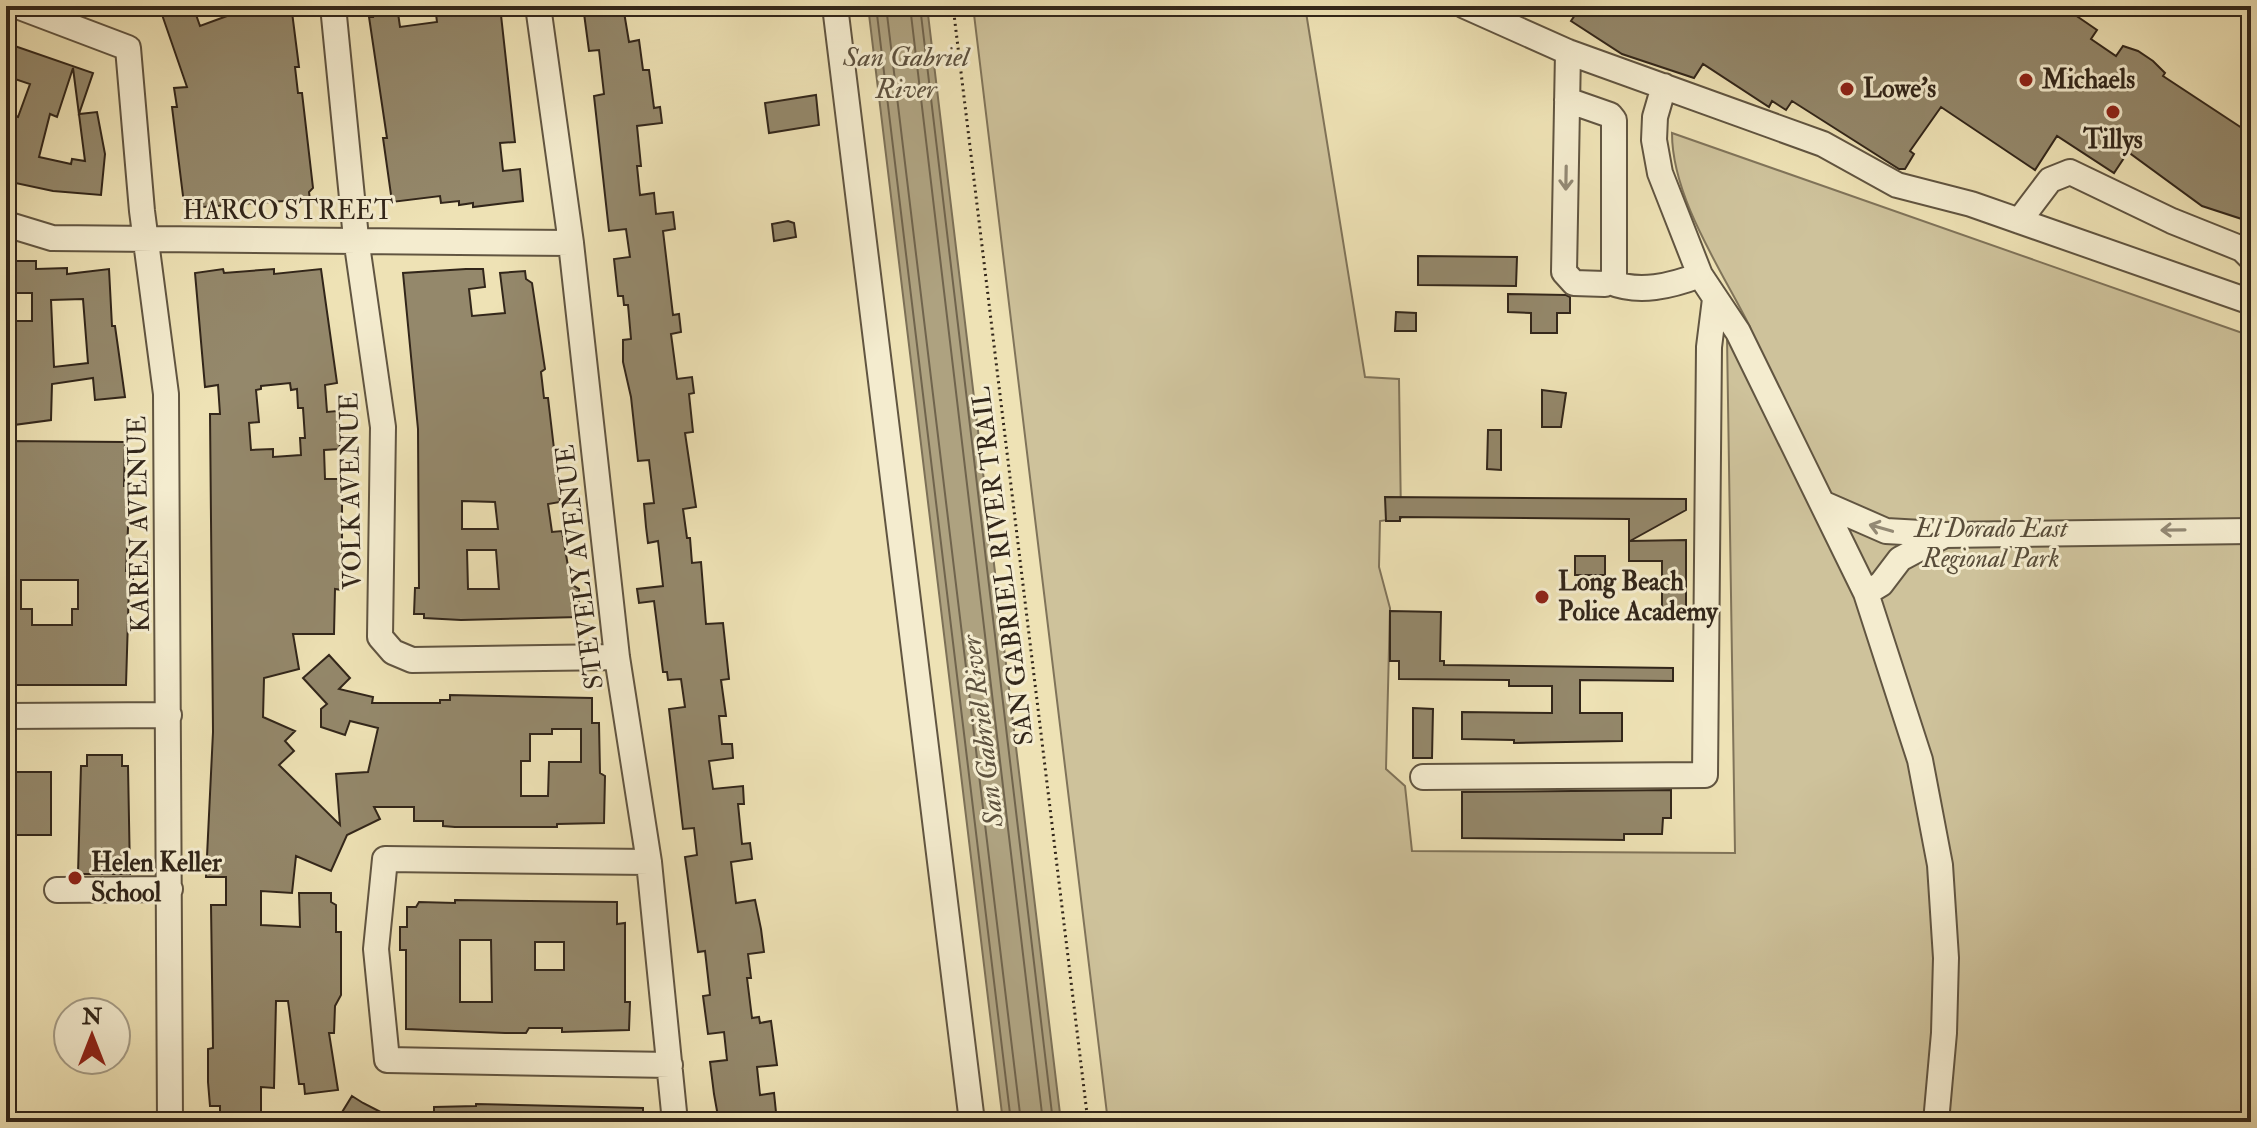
<svg xmlns="http://www.w3.org/2000/svg" width="2257" height="1128" viewBox="0 0 2257 1128" font-family="'IM FELL Double Pica',serif">
	<style>
		.green { fill: #cec29b; stroke: #80745a; stroke-width: 2 }
		.water { fill: #aea280; stroke: #7c7057; stroke-width: 2 }
		.lines { fill: none; stroke-linecap: round; stroke-linejoin: round }
		.shore { stroke: #70644d; stroke-width: 2 }
		.building { fill: #94886b; stroke: #32261a; stroke-width: 2; fill-rule: evenodd }
		.minor-casing { stroke: #615541; stroke-width: 28 }
		.path { stroke: #32261a; stroke-width: 3; stroke-dasharray: 2 4; stroke-linecap: butt }
		.minor { stroke: #f4eccf; stroke-width: 24 }
		.oneway { stroke: #938974 }
		.poi-dot { fill: #8f2418; stroke: #f4eccf; stroke-width: 3 }
		.labels { text-anchor: middle; dominant-baseline: central; stroke-width: 6; stroke-linejoin: round; paint-order: stroke }
		.poi-label { font-size: 26px; font-weight: bold; fill: #32261a; stroke: #f4eccf; text-anchor: start }
		.street-label { font-size: 26px; fill: #32261a; stroke: #f4eccf }
		.park-label { font-size: 26px; font-style: italic; fill: #594d3a; stroke: #f4eccf }
		.water-label { font-size: 28px; font-style: italic; fill: #5d513e; stroke: #f4eccf }
	</style>
	<rect width="100%" height="100%" fill="#eee2b5"/>
	<filter id="stains"><feTurbulence type="fractalNoise" baseFrequency=".0025" numOctaves="4"/><feColorMatrix values="0 0 0 0 .2 0 0 0 0 .09 0 0 0 0 .02 0 0 0 .5 -.17"/></filter>
	<radialGradient id="worn" r=".72"><stop offset=".6" stop-color="#630" stop-opacity="0"/><stop offset="1" stop-color="#630" stop-opacity=".3"/></radialGradient>
	<path class="green" d="M973 6H1305L1365 377 1399 379 1401 518 1380 521 1379 567 1390 608 1386 769 1405 786 1412 851 1735 853 1727 337 1750 327C1721 269 1672 198 1672 133L2251 336V1122H1108Z"/>
	<path class="water" d="M868 6H927L1061 1122H1003Z"/>
	<g class="lines">
		<path class="shore" d="M876 6 1011 1122
			M886 6 1021 1122
			M910 6 1043 1122
			M920 6 1053 1122"/>
	</g>
	<path class="building" d="M159 6 194 9 200 26 227 16 226 6 243 9 287 6 288 12H292L299 67H295L298 93H302L313 188 309 192 310 200 291 205 284 201 203 207 202 202 184 204 172 107H177L174 88 187 87Z
		M397 6 400 27 437 22 435 6H452L453 10 500 6 515 142 500 143 503 171 520 169 523 201 473 207V203L459 205V201L441 203 440 196 392 202 383 138H387L369 17H373L372 8Z
		M583 6H623L629 42 639 40 643 70H649L654 108 660 107 662 123 637 126 641 166H637L640 195 654 193 656 214 673 212 675 229 663 231 673 315 679 314 681 332 671 334 677 379 692 377 694 393 689 394 693 432 685 433 696 507 683 509 687 538H690L692 563 701 562 706 624 723 623 729 679 721 680 726 716H719L722 744H732L733 758 709 761 713 789 743 786 744 804H738L742 844 750 843 752 859 731 862 736 903 755 900 761 929 764 952 748 954 751 978H747L752 1018 759 1017 760 1023 771 1021 777 1065 757 1067 760 1095 774 1093 777 1122H719L714 1094 710 1062 727 1060 724 1032 708 1034 703 996 710 995 705 951 698 952 685 857 697 855 694 828 683 829 669 709 685 707 681 679 668 680 667 672H663L654 601 639 603 637 589 663 586 658 541 648 543 646 527 644 504 654 503 649 460 638 461 631 397 623 362V340L631 339 628 305H624L623 296H618L614 259 630 257 626 229 609 231 594 96 604 94 599 50 589 51Z
		M1581 6H2043L2055 14 2062 6 2097 30 2091 39 2116 56 2123 46 2138 51 2153 61 2165 73 2163 76 2251 134V222L2202 206 2128 152 2114 173 2057 136 2035 170 1941 107 1910 151 1914 154 1905 169H1899L1792 101 1786 110 1772 101 1769 107 1703 64 1694 78 1622 54 1571 21Z
		M6 43 93 73 79 114 97 112 105 154 101 195 53 191 6 181V113L18 117 30 84 6 76ZM73 68 85 161 72 159 71 164 39 157 50 114 57 117Z
		M816 95 819 125 769 133 765 103Z
		M788 221 794 223 796 237 774 241 772 224Z
		M1418 256 1517 257 1516 286 1418 285Z
		M6 261H36V269L67 268V274L109 269 112 326H115L125 397 95 400 93 378 52 384 51 420 6 426V321H32V293H6ZM83 299 88 363 54 367 51 300Z
		M223 269 224 273 274 269V274L321 269 337 383 325 385 327 412 337 411 340 449 324 450 325 479H342V590L335 589 334 634H293L299 669 264 678 263 717 295 731 285 741 294 751 279 765 340 825 336 774 368 772 378 728 350 721 345 735 321 727V709L327 704 303 678 329 655 350 678 339 689 373 697 372 703H440V700H450V695L592 698V723H599L600 773 605 776 604 823 557 824V827H455L443 826V821H414V807H374L380 819 347 835 331 871 296 856 292 893 261 891V925L300 927 299 893H331V902L336 905V932H341V995L335 1006 334 1033H329L338 1090 305 1094 304 1084H299L288 1001H276L274 1088 261 1087V1114L253 1115V1122H220V1106H210L208 1082V1049L213 1048 211 905H226V877H206L213 732 210 414H220L218 385 205 387 195 273ZM290 383 291 390 297 389 298 408H303L305 438H300L301 455 273 457V449L251 450 249 423 259 422 256 390 261 389V386ZM552 729H581V762H549L548 796H521V761H530V734H552Z
		M466 269H483L485 287 469 289 472 316 505 313 500 273 525 271 526 279 532 283 545 369 541 372 544 398H548L559 491 560 502 548 504 552 532 562 531 571 584 579 589V617L461 620 424 618V614H414L415 588H419L418 429 403 273ZM462 501 495 502 498 529H462ZM467 550H496L499 589H468Z
		M1508 294 1566 295 1570 297V313H1557V333H1531V313L1508 312Z
		M1396 312 1416 313V331H1395Z
		M1542 390 1566 393 1561 427H1542Z
		M1488 430H1501V470L1487 469Z
		M6 441 125 442 124 486H130L126 571H133V586H129L126 685H6ZM21 580H78V609H72V625H32V609H21Z
		M1385 497 1686 499V510L1630 541 1686 540V613H1662V561H1629V519L1400 517V521H1386Z
		M1575 556H1605V575H1575Z
		M1390 611 1441 612 1440 661H1444V665L1673 668V681L1580 680V713H1622V741L1514 743V740L1462 739V712L1552 713V686H1509V680L1399 679V661H1390Z
		M1413 708 1433 709 1432 758H1413Z
		M87 755H122V766H128L130 874H78L81 766H87Z
		M6 772H51V835H6Z
		M1671 790V818H1663L1662 834H1624V840L1462 838V792Z
		M455 900 617 902V924L625 923V1002H630L629 1030 562 1032V1028H529L526 1033H505L406 1029V950H400V927H407V907H416L419 902 455 903ZM460 940H491L492 1002H460ZM535 942H564V970H535Z
		M352 1096 363 1103 400 1122H336Z
		M476 1104 643 1108V1122H434V1107L476 1106Z"/>
	<g class="lines">
		<g class="minor-casing">
			<path id="minor" d="M17 6 128 48 142 211 166 394 170 1122
				M333 6 356 238 383 427 380 637 393 652 412 660 617 657
				M538 6 571 243 617 657 649 862 675 1122
				M835 6 972 1122
				M1465 6 1568 52 1823 144 1897 185 1971 204 2251 302
				M1664 86 1655 117 1654 140 1660 173 1700 275 1738 332 1866 593 1920 760 1940 865 1946 958 1944 1033 1936 1122
				M1567 100 1610 115 1614 120V278L1605 284 1574 283 1564 272 1568 52
				M2019 221 2050 180 2070 172 2172 221 2242 249 2251 258
				M6 224 52 238 571 243
				M1610 282C1639 294 1671 286 1700 275
				M1822 503 1886 531 1939 534
				M1866 593 1881 584 1900 559 1945 535 2251 531
				M6 716 169 715
				M1423 777 1705 775 1709 347 1715 299
				M649 862 385 859 376 949 387 1060 670 1065
				M57 890 170 889"/>
		</g>
		<path class="path" d="M953 6 1088 1122"/>
		<use href="#minor" class="minor"/>
	</g>
	<defs><path id="oneway-shaft" d="M-6 0H5M1.5-3L5.5 0L1.5 3" fill="none" stroke-width="1.6" stroke-linecap="round" stroke-linejoin="round" transform="scale(2)"/></defs>
	<g class="oneway">
		<use href="#oneway-shaft" transform="translate(1566 178) rotate(91)"/>
		<use href="#oneway-shaft" transform="translate(1881 528) rotate(-164)"/>
		<use href="#oneway-shaft" transform="translate(2173 530) rotate(179)"/>
	</g>
	<g class="poi-dot">
		<circle cx="2026" cy="80" r="8"/>
		<circle cx="1847" cy="89" r="8"/>
		<circle cx="2113" cy="112" r="8"/>
		<circle cx="1542" cy="597" r="8"/>
		<circle cx="75" cy="878" r="8"/>
	</g>
	<g class="labels">
		<g class="poi-label">
			<text x="2042" y="80">Michaels</text>
			<text x="1863" y="89">Lowe's</text>
			<text x="2113" y="140" text-anchor="middle">Tillys</text>
			<text x="1558" y="582">Long Beach<tspan x="1558" dy="30">Police Academy</tspan></text>
			<text x="91" y="863">Helen Keller<tspan x="91" dy="30">School</tspan></text>
		</g>
		<g class="street-label">
			<text x="288" y="211">HARCO STREET</text>
			<text transform="translate(351 491) rotate(-91)">VOLK AVENUE</text>
			<text transform="translate(139 524) rotate(-91)">KAREN AVENUE</text>
			<text transform="translate(1003 566) rotate(-97)">SAN GABRIEL RIVER TRAIL</text>
			<text transform="translate(580 567) rotate(-97)">STEVELY AVENUE</text>
		</g>
		<g class="park-label">
			<text x="1991" y="529">El Dorado East<tspan x="1991" dy="30">Regional Park</tspan></text>
		</g>
		<g class="water-label">
			<text x="906" y="57">San Gabriel<tspan x="906" dy="32">River</tspan></text>
			<text transform="translate(983 731) rotate(-97)">San Gabriel River</text>
		</g>
	</g>
	<rect width="2257" height="1128" fill="none" stroke="#eee2b5" stroke-width="32"/>
	<rect x="8" y="8" width="2241" height="1112" fill="none" stroke="#32261a" stroke-width="4"/>
	<rect x="16" y="16" width="2225" height="1096" fill="none" stroke="#32261a" stroke-width="2"/>
	<g transform="translate(92 1036)"><circle r="38" fill="#f4eccf" stroke="#a69d87" stroke-width="2"/>
	<path d="M0-6L14 30L0 20L-14 30Z" fill="#8f2418"/>
	<text y="-12" font-size="22" font-weight="bold" text-anchor="middle" fill="#32261a">N</text>
	</g>
	<rect width="100%" height="100%" filter="url(#stains)"/>
	<rect width="100%" height="100%" fill="url(#worn)"/>
</svg>
